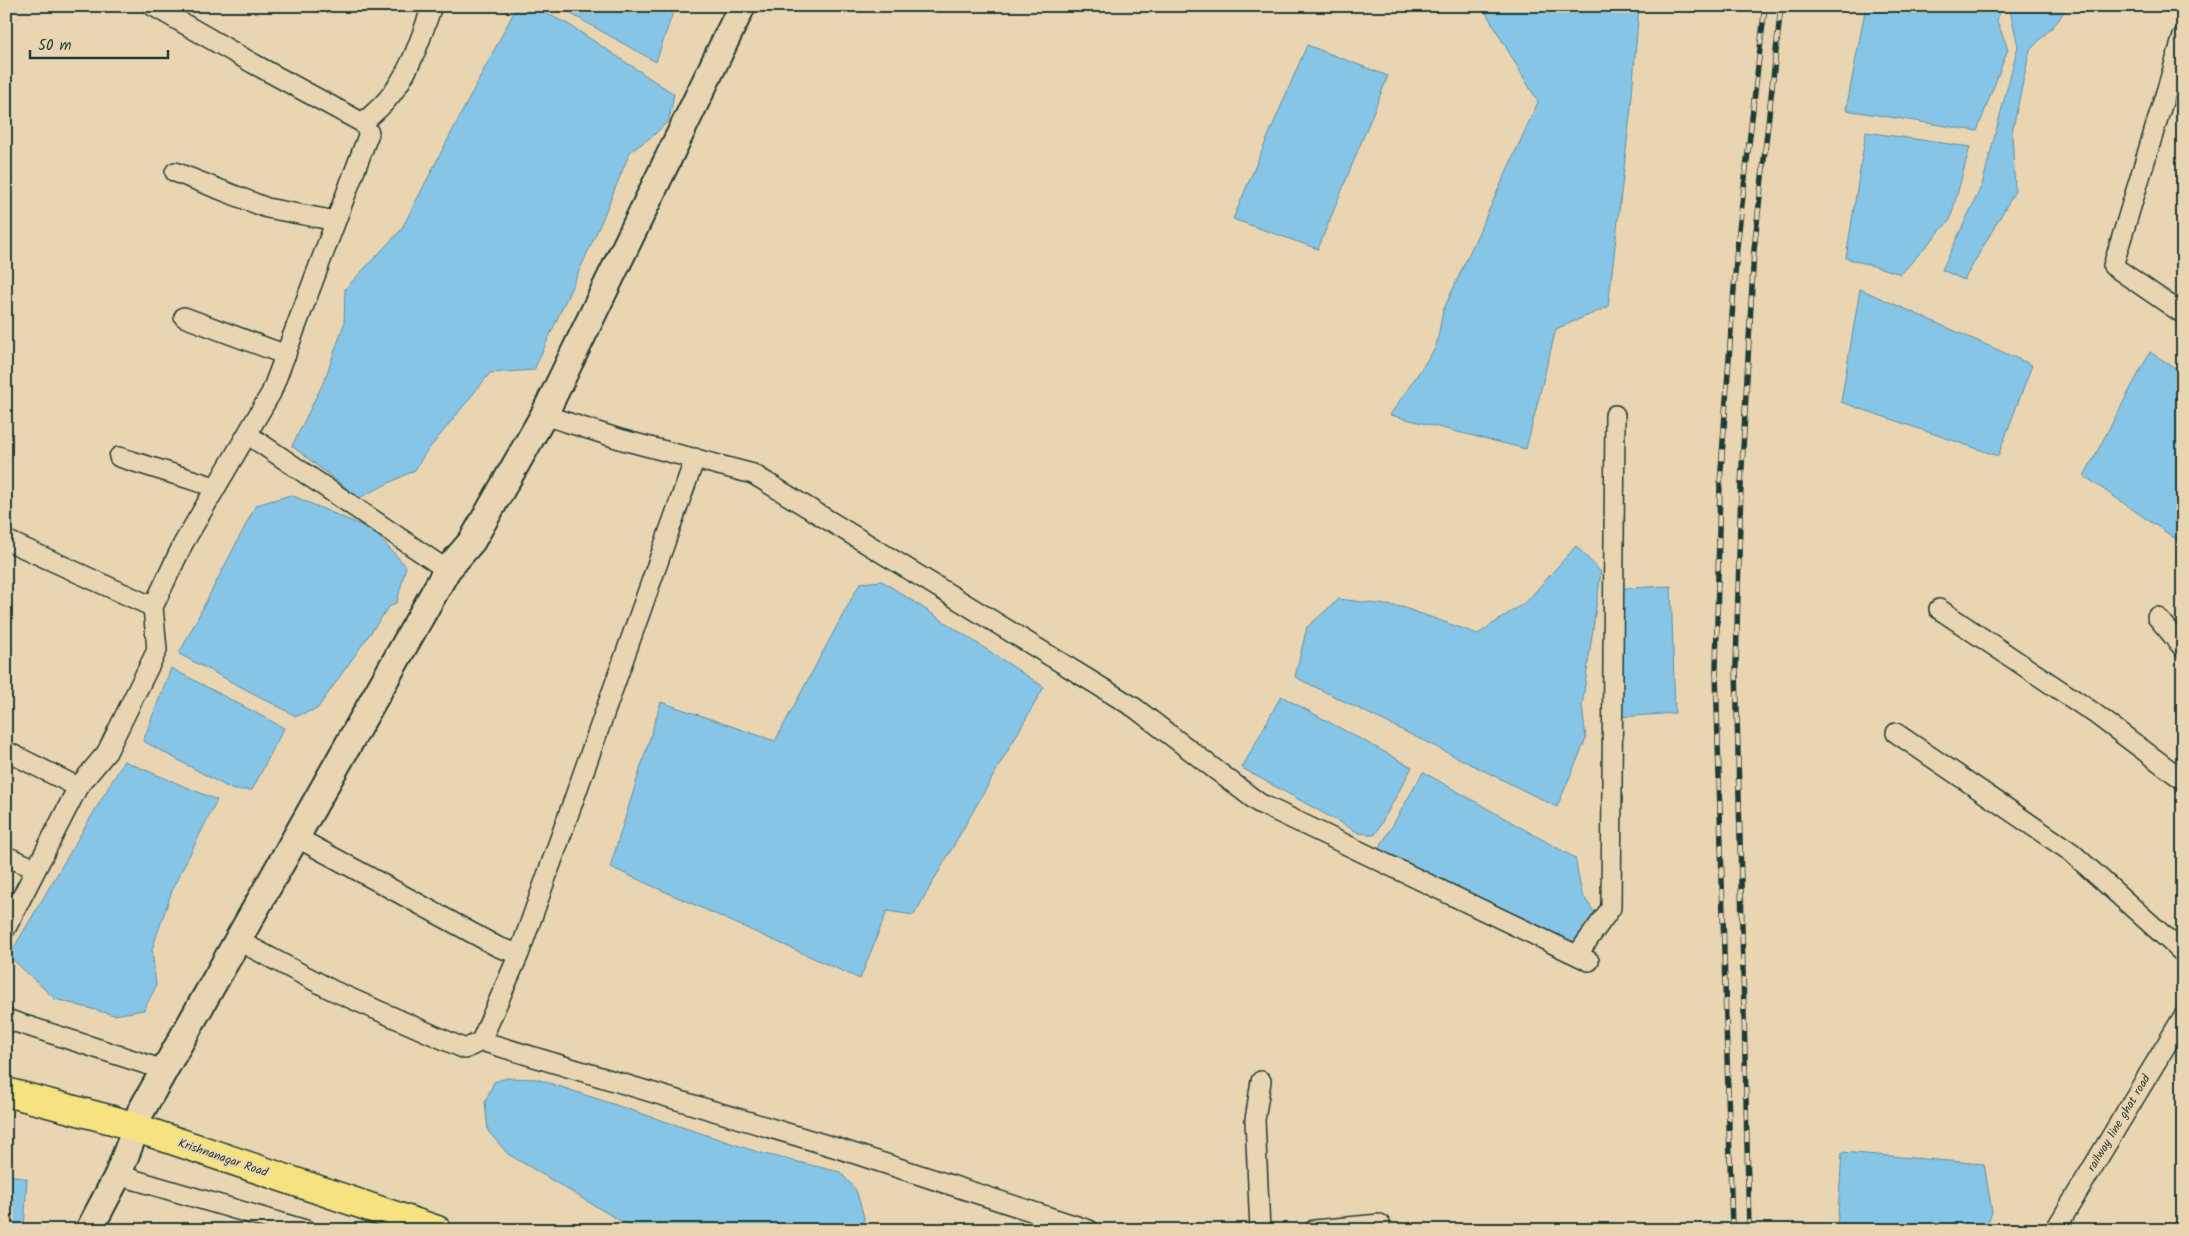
<svg xmlns="http://www.w3.org/2000/svg" width="2189" height="1236" viewBox="0 0 2189 1236" font-family="Kalam,sans-serif">
	<style>
		.water { fill: #87c5e7; stroke: #5d8f9f }
		.lines { fill: none; stroke-linecap: round; stroke-linejoin: round }
		.street-casing { stroke: #1f3d34; stroke-width: 22 }
		.secondary-casing { stroke: #1f3d34; stroke-width: 30 }
		.primary-casing { stroke: #1f3d34; stroke-width: 31 }
		.street { stroke: #ead5b3; stroke-width: 19 }
		.secondary { stroke: #ead5b3; stroke-width: 26 }
		.primary { stroke: #f7e281; stroke-width: 28 }
		.rail-casing { stroke: #1f3d34; stroke-width: 5.5 }
		.rail { stroke: #ead5b3; stroke-width: 4; stroke-dasharray: 11; stroke-linecap: butt }
		.labels { text-anchor: middle; dominant-baseline: central; stroke-width: 4; stroke-linejoin: round; paint-order: stroke }
		.street-label { font-size: 12px; fill: #1f3d34; stroke: #ead5b3 }
	</style>
	<rect width="100%" height="100%" fill="#ead5b3"/>
	<filter id="ink" filterUnits="userSpaceOnUse"><feTurbulence type="fractalNoise" baseFrequency=".02" numOctaves="2"/><feDisplacementMap in="SourceGraphic" scale="10" xChannelSelector="R" yChannelSelector="G"/><feConvolveMatrix kernelMatrix="1 2 1 2 8 2 1 2 1" color-interpolation-filters="sRGB"/></filter>
	<g filter="url(#ink)">
		<path class="water" d="M517 6H530L568 24 674 94 669 120 654 135 630 152 600 225 534 370 490 373 424 455 415 470 359 498 292 446 325 379 344 324 345 289 401 230Z
			M557 6H675L656 62Z
			M1482 6H1639L1631 107 1608 307 1556 329 1526 449 1390 415 1436 347 1443 311 1538 102Z
			M1866 6H2002L1997 21 2008 49 1977 131 1846 110Z
			M2013 6H2067L2058 21 2030 50 2012 132 2015 191 1964 280 1942 270 1982 185 2018 46 2011 14Z
			M1307 45 1388 76 1318 249 1233 219Z
			M1866 132 1970 147 1950 220 1901 274 1846 258Z
			M1860 289 2032 365 1998 456 1841 402Z
			M2150 352 2183 373V544L2084 476Z
			M291 495 372 530 406 566 397 602 388 608 317 709 296 716 179 654 256 505Z
			M1576 546 1601 572 1582 706 1586 739 1557 807 1295 677 1307 627 1339 599 1402 607 1478 634 1527 601Z
			M882 581 1044 687 914 915 887 911 860 979 610 867 661 702 775 741 860 583Z
			M1671 586 1675 713 1620 717 1607 631 1625 588Z
			M171 668 284 728 252 790H233L143 741Z
			M1281 696 1412 767 1375 835 1359 833 1242 768Z
			M124 761 217 800 173 888 152 949 156 986 144 1010 114 1015 55 999 9 956Z
			M1423 772 1575 858 1582 894 1597 916 1575 943 1379 849Z
			M507 1078 537 1079 761 1153 840 1172 856 1190 864 1217 863 1230H641L617 1219 508 1154 488 1131 485 1102 494 1082Z
			M1842 1152 1984 1164 1992 1212 1985 1230H1837Z
			M6 1174 27 1179 24 1230H6Z"/>
		<g class="lines">
			<g class="street-casing">
				<path id="street" d="M2183 36 2113 266 2183 314
					M363 123C370 116 379 109 386 101 410 74 420 40 432 6
					M175 172 267 208 336 221
					M184 317 286 355
					M544 415 623 440 753 474 1135 708 1259 803 1589 961
					M247 434 447 570
					M119 457 215 487
					M6 540 153 607
					M1939 609 2094 713 2183 780
					M2157 617 2183 648
					M1896 733 2071 852 2183 953
					M6 751 78 787
					M296 837 498 947 519 954
					M6 856 36 869
					M6 928 78 787 107 752 157 650 153 607 183 544 271 393 369 133 363 123 254 64 153 6
					M237 940 332 990 465 1049 481 1041 837 1148 1089 1230
					M1577 955 1611 908 1615 415
					M6 1019 164 1070
					M481 1041 519 954 695 458
					M118 1175 306 1230
					M1260 1230 1255 1120 1261 1081
					M1314 1230 1380 1224
					M2055 1230 2183 1017"/>
			</g>
			<g class="secondary-casing">
				<path id="secondary" d="M140 1113 447 570 472 541 544 415 742 6
					M89 1230 118 1175 131 1141"/>
			</g>
			<g class="primary-casing">
				<path id="primary" d="M6 1092 116 1121 437 1230"/>
			</g>
			<use href="#street" class="street"/>
			<use href="#secondary" class="secondary"/>
			<use href="#primary" class="primary"/>
			<g class="rail-casing">
				<path id="rail" d="M1732 1230 1716 671 1720 484 1737 247 1765 6
					M1749 1230 1736 666 1741 485 1754 250 1781 6"/>
			</g>
			<use href="#rail" class="rail"/>
		</g>
	</g>
	<g class="labels">
		<g class="street-label">
			<text transform="translate(2119 1123) rotate(-59)">railway line ghat road</text>
			<text transform="translate(223 1158) rotate(19)">Krishnanagar Road</text>
		</g>
	</g>
	<rect width="2189" height="1236" fill="none" stroke="#ead5b3" stroke-width="25"/>
	<rect x="12" y="12" width="2164" height="1211" fill="none" stroke="#1f3d34" stroke-width="2" filter="url(#ink)"/>
	<path d="M30 50v8h138v-8" fill="none" stroke="#1f3d34" stroke-width="2.5"/>
	<text x="38" y="50" font-size="15" fill="#1f3d34" stroke="#ead5b3" stroke-width="4" paint-order="stroke">50 m</text>
</svg>
